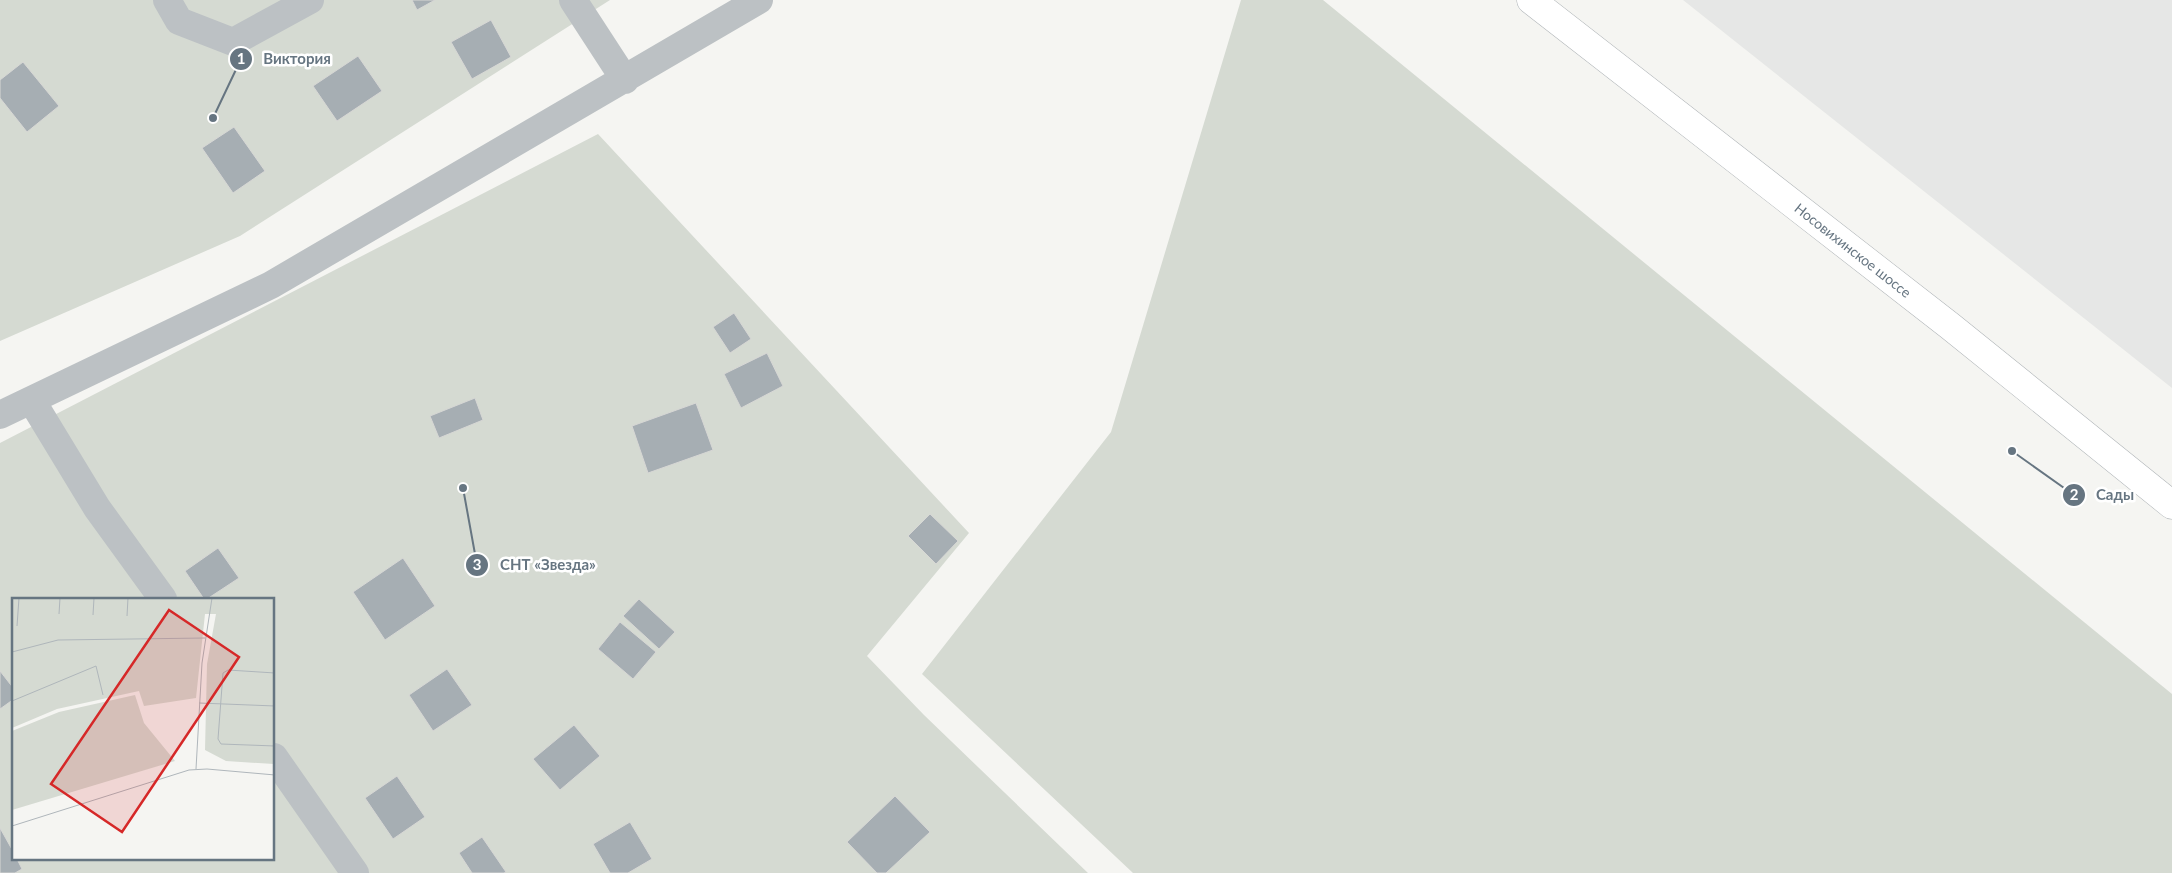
<svg xmlns="http://www.w3.org/2000/svg" width="2172" height="873" viewBox="0 0 2172 873" font-family="Lato,sans-serif">
	<style>
		.built { fill: #e6e7e6 }
		.green { fill: #d5dad2; fill-rule: evenodd }
		.building { fill: #a6aeb3; stroke: #d7d7d5 }
		.lines { fill: none; stroke-linecap: round; stroke-linejoin: round }
		.major-casing { stroke: #b0b5b8; stroke-width: 29 }
		.minor { stroke: #bcc1c4; stroke-width: 28 }
		.major { stroke: #fff; stroke-width: 28 }
		.labels { text-anchor: middle; dominant-baseline: central; stroke-width: 5; stroke-linejoin: round; paint-order: stroke }
		.street-label { font-size: 14px; fill: #667581; stroke: #fff }
		.inset-road { fill: none; stroke: #afb6bb; stroke-width: 1 }
		.view { fill: #d62828; fill-opacity: 0.15; stroke: #d62828; stroke-width: 2.5 }
		.inset-edge { fill: none; stroke: #667581; stroke-width: 2.5 }
		.leader { fill: none; stroke: #667581; stroke-width: 2 }
		.callout-dot { fill: #667581; stroke: #fff; stroke-width: 2 }
		.mark-label { font-size: 15px; text-anchor: middle; font-weight: bold; fill: #fff }
		.callout-label { font-size: 15px; text-anchor: middle; font-weight: bold; fill: #667581; stroke: #fff; stroke-width: 5; stroke-linejoin: round; paint-order: stroke }
	</style>
	<rect width="100%" height="100%" fill="#f5f5f2"/>
	<path class="built" d="M1683 0H2172V388Z"/>
	<path class="green" d="M0 0H610L240 236 0 341Z
		M1241 0H1323L2172 694V873H1133L922 674 1111 432Z
		M598 134 969 533 867 656 924 715 1088 873H0V443ZM14 599H274V859H14Z"/>
	<path class="building" d="M412 0H435L417 10Z
		M491 20 511 57 472 79 451 42Z
		M358 56 382 91 337 121 313 86Z
		M23 62 59 106 27 132 0 98V80Z
		M234 127 265 171 233 193 202 148Z
		M734 313 751 339 730 353 713 327Z
		M767 353 783 386 741 408 724 374Z
		M475 398 483 420 439 438 430 416Z
		M696 403 713 450 648 473 632 426Z
		M930 514 958 541 936 564 908 536Z
		M218 548 239 578 207 599H204L185 571Z
		M403 558 435 606 385 640 353 592Z
		M639 599 675 632 659 649 623 616Z
		M620 622 656 652 633 679 598 649Z
		M447 669 472 705 433 731 409 695Z
		M0 671 14 689V699L0 709Z
		M574 725 600 756 560 790 533 759Z
		M397 776 425 817 393 839 365 798Z
		M895 796 930 832 886 873H877L847 842Z
		M630 822 652 859 628 873H610L593 844Z
		M0 828 14 853V859H17L22 869 15 873H0Z
		M482 837 506 872 504 873H472L459 853Z"/>
	<g class="lines">
		<g class="major-casing">
			<path id="major" d="M1531 0 1950 326 2172 505"/>
		</g>
		<path class="minor" d="M167 0 179 21 233 42 310 0
			M573 0 625 80
			M32 401 97 508 163 599
			M0 415 271 285 759 0
			M274 757 355 873"/>
		<use href="#major" class="major"/>
	</g>
	<g class="labels">
		<g class="street-label">
			<text transform="translate(1853 250) rotate(38)">Носовихинское шоссе</text>
		</g>
	</g>
	<g transform="translate(12 598)">
		<rect width="262" height="262" fill="#f5f5f2"/>
		<path d="M0 0H262V166L214 163 193 152 195 66 204 16H193L184 100 132 108 127 93 45 111 0 130ZM123 97 132 125 163 163 0 212V133L47 114Z" fill="#d5dad2"/>
		<path class="inset-road" d="M47 16 48 0M81 17 82 0M115 18 116 0M5 28 7 0M0 54 46 42 193 40M263 75 216 72 211 75 206 141 209 146 263 148M0 103 84 68 91 97M187 105 263 108M184 171 190 65 200 0M0 228 177 172 195 171 263 177"/>
		<path class="view" d="M157 12 227 59 110 234 39 186Z"/>
		<rect width="262" height="262" class="inset-edge"/>
	</g>
	<path class="leader" d="M213 118L241 59M2012 451L2074 495M463 488L477 565"/>
	<g class="callout-dot">
		<circle cx="213" cy="118" r="5"/>
		<circle cx="2012" cy="451" r="5"/>
		<circle cx="463" cy="488" r="5"/>
		<circle cx="241" cy="59" r="12"/>
		<circle cx="2074" cy="495" r="12"/>
		<circle cx="477" cy="565" r="12"/>
	</g>
	<g class="mark-label">
		<text x="241" y="64">1</text>
		<text x="2074" y="500">2</text>
		<text x="477" y="570">3</text>
	</g>
	<g class="callout-label">
		<text x="297" y="64">Виктория</text>
		<text x="2115" y="500">Сады</text>
		<text x="548" y="570">СНТ «Звезда»</text>
	</g>
</svg>
